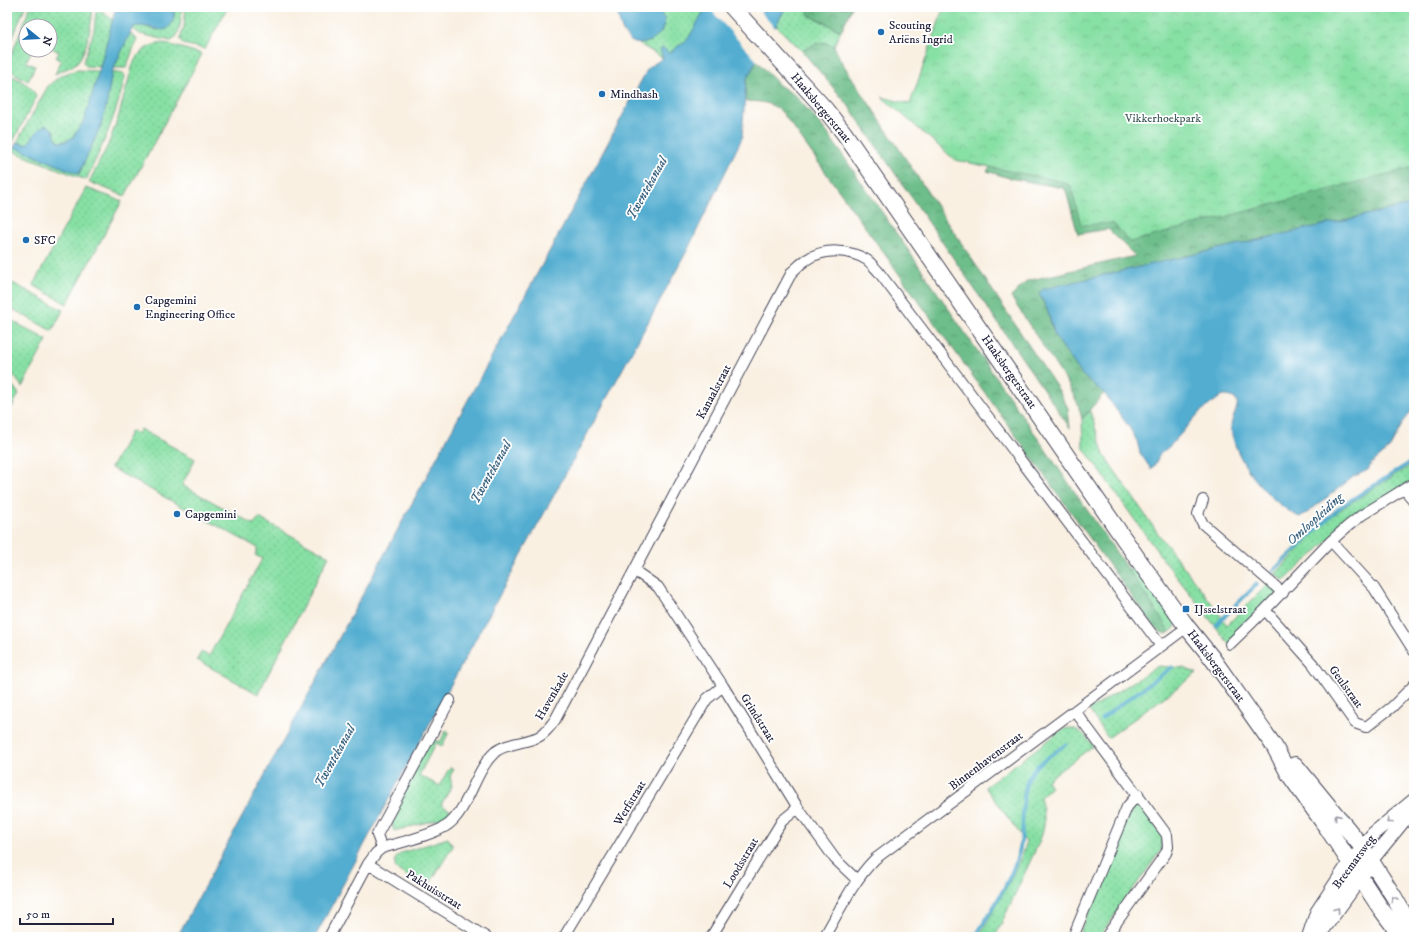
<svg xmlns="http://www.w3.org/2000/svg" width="1421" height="944" viewBox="0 0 1421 944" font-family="'IM FELL DW Pica',serif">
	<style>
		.grass { fill: url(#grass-dots); stroke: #548170 }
		.forest { fill: url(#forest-crowns); stroke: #487062 }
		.park { fill: url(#park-crowns); stroke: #548170 }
		.water { fill: #53add0; stroke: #3a6886 }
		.pier { fill: #f9f0e2 }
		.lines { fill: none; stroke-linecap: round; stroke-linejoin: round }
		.stream { stroke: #53add0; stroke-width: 3.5 }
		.minor-casing { stroke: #424154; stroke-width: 12 }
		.tertiary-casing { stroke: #424154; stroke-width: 15 }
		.primary-casing { stroke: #424154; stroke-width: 18 }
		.minor { stroke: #fff; stroke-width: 10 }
		.tertiary { stroke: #fff; stroke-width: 13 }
		.primary { stroke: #fff; stroke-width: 16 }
		.oneway { stroke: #9c9ca7 }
		.poi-dot { fill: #1f6fb2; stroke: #fff; stroke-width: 1.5 }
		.labels { text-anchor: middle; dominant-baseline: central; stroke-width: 3.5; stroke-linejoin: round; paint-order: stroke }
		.poi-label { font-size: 12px; fill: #22223b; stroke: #fff; text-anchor: start }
		.street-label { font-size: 12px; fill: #22223b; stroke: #fff }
		.park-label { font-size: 12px; fill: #405b5a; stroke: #fff }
		.water-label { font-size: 13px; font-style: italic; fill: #38617e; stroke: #fff }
	</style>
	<defs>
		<pattern id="grass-dots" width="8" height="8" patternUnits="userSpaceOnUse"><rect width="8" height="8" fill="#87e0a4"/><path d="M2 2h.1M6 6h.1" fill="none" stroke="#74c08e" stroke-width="1.8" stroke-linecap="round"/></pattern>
		<pattern id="forest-crowns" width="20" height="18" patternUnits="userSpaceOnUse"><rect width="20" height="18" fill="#6dbe8a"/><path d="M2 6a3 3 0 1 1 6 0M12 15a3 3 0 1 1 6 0" fill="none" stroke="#599a72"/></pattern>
		<pattern id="park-crowns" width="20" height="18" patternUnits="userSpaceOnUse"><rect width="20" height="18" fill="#87e0a4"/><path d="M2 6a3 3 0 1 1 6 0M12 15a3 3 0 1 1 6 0" fill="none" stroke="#74c08e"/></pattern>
	</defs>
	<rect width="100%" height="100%" fill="#fff"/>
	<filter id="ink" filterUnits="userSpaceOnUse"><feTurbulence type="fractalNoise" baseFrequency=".025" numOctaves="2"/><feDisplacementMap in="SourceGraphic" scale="8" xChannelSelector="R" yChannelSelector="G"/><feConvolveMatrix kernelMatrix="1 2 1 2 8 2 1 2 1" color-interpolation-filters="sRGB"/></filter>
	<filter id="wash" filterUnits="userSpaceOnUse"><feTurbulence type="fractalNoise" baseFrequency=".012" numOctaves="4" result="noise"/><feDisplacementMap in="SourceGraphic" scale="16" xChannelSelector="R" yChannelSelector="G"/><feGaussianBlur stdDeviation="0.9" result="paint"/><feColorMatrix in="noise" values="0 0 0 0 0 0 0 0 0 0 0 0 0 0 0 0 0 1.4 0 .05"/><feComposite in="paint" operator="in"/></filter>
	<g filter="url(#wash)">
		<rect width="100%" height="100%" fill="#f9f0e2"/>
		<path class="grass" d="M7 7H25L7 51Z
			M30 7H93C92 21 87 55 75 64 69 69 61 70 55 74L61 61 56 58 59 52 50 47V26H26V50H32L26 62 35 66 28 81 7 69V66Z
			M175 7H182C181 17 181 37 171 41L140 34 133 29 134 26 138 25 157 30 174 18Z
			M186 7H228L205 49 183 44 180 39 184 26Z
			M657 7H706L689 39 669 53 660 50 663 58 639 44C649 43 654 39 661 31V12Z
			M786 7H810L808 10 809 15 841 31 834 46C818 40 816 43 802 51L776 26Z
			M98 11H101L113 20 100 67 86 66 83 63 94 30 96 12Z
			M130 33 137 39 126 68H114Z
			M164 43 202 54 125 196 89 182 108 145 118 118 133 64C139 51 149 44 164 43Z
			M76 70 99 71C93 91 88 121 73 136 69 141 64 141 59 142L55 138 54 130H38L27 145 17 142 48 86 60 76Z
			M112 72 124 74 125 77C116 116 103 145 86 180L12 151 14 147 79 174 101 125 106 107Z
			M7 73C17 79 34 85 36 98L7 153Z
			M86 188 122 201 67 304 33 285Z
			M7 280 63 310 52 331 7 306Z
			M7 318 47 340 22 387 7 366Z
			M7 378 19 394 7 416Z
			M1090 411 1104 455 1159 535 1210 601 1227 625 1270 582 1281 593 1229 644 1159 554 1083 447 1082 419Z
			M140 429 195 459 182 485 253 524 259 518 329 556 258 694 197 660 201 652 209 656 262 559 255 555 258 548 111 468 131 431 137 434Z
			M1414 463V479L1349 521 1284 581 1275 574 1328 520 1341 509Z
			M1138 565 1177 621 1175 628 1170 632 1128 570Z
			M1158 666 1183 668 1197 673 1108 738 1089 710Z
			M1071 728C1082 730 1087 738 1093 746L1047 780 1051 787 1040 797C1044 815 1047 822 1040 840L997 933 994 937H979L1012 877 1025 848 1026 842 985 787 1063 729Z
			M446 730 449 732 442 746 436 743 419 775 439 786 450 767 454 769 450 776 452 786 441 805 450 810 447 815 443 818 394 831 389 815 431 738 440 742Z
			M1138 803 1163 835 1161 850 1099 937H1087L1079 934 1130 810Z
			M448 838 453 846 427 888 399 871 395 867V859L401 853Z"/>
		<path class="forest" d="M810 7H852L841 31 809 15 808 10Z
			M1414 7V204L1132 269 1039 293 1047 309 1053 331 1082 375 1104 393 1082 419 1078 404 1069 386 1011 297 1027 281 1135 256 1108 229 1078 234 1066 191 1064 188 1009 178 987 171 1063 72Z
			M822 42 834 46 841 61 1059 391 1068 408 1070 428 848 105 802 51 815 44Z
			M757 61 779 85 796 96 826 131 1143 591 1170 632 1167 634 1160 632 1151 623 782 112C769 101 761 102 745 101L746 80Z"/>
		<path class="park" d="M944 7H1414V167L1130 242 1113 223 1081 225 1071 186 1060 181 955 160 882 97 910 104Z"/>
		<path class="water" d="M116 7H175C172 47 154 21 133 27L112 72 106 107 101 125 79 174 14 147 17 142 27 145 38 130 45 125C57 128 52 135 59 142L67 141 73 137 84 121 99 71Z
			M617 7H657L665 20C664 24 663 28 661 32 655 40 641 48 631 41 621 34 618 18 617 7Z
			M706 7H786L746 80 742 138 688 249 399 780 315 937H177L469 398 566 221 648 68 663 58 660 50 663 48 669 53 688 39Z
			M1414 204V408L1404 421 1389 449 1371 464 1368 470 1353 477 1307 513 1299 517C1269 501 1236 464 1231 429 1230 419 1239 410 1237 400L1234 398 1223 395 1200 412 1171 445 1160 454 1154 466 1151 469 1140 453 1137 441 1129 427 1104 393 1082 375 1055 336 1047 309 1039 293 1043 289Z"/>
		<path class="pier" d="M708 7H756L776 29 758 62Z"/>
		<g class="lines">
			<path class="stream" d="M1273 571 1340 507 1414 460
				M1216 625 1257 584
				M1101 719 1172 667
				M975 937C992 909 1012 880 1020 848 1026 824 1017 786 1035 768 1044 759 1056 752 1066 744"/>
		</g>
	</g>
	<g filter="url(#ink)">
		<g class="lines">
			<g class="minor-casing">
				<path id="minor" d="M1404 489 1414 501
					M1203 500 1198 514 1203 524 1283 593
					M1331 541 1374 588 1414 651
					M635 571 658 587 723 686 798 808 835 859 857 880
					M1265 610 1313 664 1355 723 1366 727 1392 707 1414 685
					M1230 644 1265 610 1331 541 1348 526 1362 515 1414 483
					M1075 711 1167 835 1168 847 1166 853 1106 937
					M382 848 377 835 450 700
					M368 864 486 937
					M329 937 368 864 376 853 382 848C398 843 437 834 449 824 469 808 475 770 495 752 506 743 525 743 538 737 545 734 550 726 555 720L792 272C797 268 801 263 806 260 824 248 849 249 867 260 871 263 875 268 878 271L1161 646
					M564 937 707 699 723 686
					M711 937 782 821 798 808
					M824 937C840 910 853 881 875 859L1187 627
					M1073 937 1127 807 1138 794"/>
			</g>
			<g class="tertiary-casing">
				<path id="tertiary" d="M1362 847 1374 833 1414 800
					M1370 862 1414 808"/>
			</g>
			<g class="primary-casing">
				<path id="primary" d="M732 7 825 109 844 133 1142 565 1187 627 1212 658 1274 746 1289 774 1330 832 1381 909 1393 925 1407 937
					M1295 765 1362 847 1394 897 1414 933
					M1310 937 1318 913 1355 857
					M1316 937 1365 869"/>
			</g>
			<use href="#minor" class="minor"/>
			<use href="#tertiary" class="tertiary"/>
			<use href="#primary" class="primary"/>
		</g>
		<defs><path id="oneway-chevron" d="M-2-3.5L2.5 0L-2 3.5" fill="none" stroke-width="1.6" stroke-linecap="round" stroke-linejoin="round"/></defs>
		<g class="oneway">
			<use href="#oneway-chevron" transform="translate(1337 817) rotate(-129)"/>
			<use href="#oneway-chevron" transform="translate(1389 821) rotate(141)"/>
			<use href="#oneway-chevron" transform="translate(1394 899) rotate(-121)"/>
			<use href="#oneway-chevron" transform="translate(1337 910) rotate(-53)"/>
		</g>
	</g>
	<g class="poi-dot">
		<circle cx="881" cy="32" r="4"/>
		<circle cx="602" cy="94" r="4"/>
		<circle cx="26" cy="240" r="4"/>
		<circle cx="137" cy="307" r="4"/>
		<circle cx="177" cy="514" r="4"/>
		<rect x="1182" y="605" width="8" height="8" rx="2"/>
	</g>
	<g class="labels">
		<g class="poi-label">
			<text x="889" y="25">Scouting<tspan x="889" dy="14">Ariëns Ingrid</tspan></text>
			<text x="610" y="94">Mindhash</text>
			<text x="34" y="240">SFC</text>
			<text x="145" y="300">Capgemini<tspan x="145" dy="14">Engineering Office</tspan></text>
			<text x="185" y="514">Capgemini</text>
			<text x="1194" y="609">IJsselstraat</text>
		</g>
		<g class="street-label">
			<text transform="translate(821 108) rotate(50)">Haaksbergerstraat</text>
			<text transform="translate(1009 372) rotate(55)">Haaksbergerstraat</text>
			<text transform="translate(714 392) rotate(-62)">Kanaalstraat</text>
			<text transform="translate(1216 666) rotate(53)">Haaksbergerstraat</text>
			<text transform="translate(1346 687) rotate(54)">Geulstraat</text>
			<text transform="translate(552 696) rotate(-60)">Havenkade</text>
			<text transform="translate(758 718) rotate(58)">Grindstraat</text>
			<text transform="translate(986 761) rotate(-37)">Binnenhavenstraat</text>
			<text transform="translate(630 803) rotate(-59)">Werfstraat</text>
			<text transform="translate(1354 862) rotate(-54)">Breemarsweg</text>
			<text transform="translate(741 863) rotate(-59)">Loodsstraat</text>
			<text transform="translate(434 890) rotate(32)">Pakhuisstraat</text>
		</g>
		<g class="park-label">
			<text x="1163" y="118">Vikkerhoekpark</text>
		</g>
		<g class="water-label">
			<text transform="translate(647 188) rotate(-61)">Twentekanaal</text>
			<text transform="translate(491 472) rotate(-61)">Twentekanaal</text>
			<text transform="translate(1315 519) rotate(-42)">Omloopleiding</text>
			<text transform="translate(335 756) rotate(-61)">Twentekanaal</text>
		</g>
	</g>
	<rect width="1421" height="944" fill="none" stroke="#fff" stroke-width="24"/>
	<g transform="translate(38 38) rotate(108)"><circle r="19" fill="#ffffff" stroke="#a7a7b1"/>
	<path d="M0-3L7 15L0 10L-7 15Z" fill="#1f6fb2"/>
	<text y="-6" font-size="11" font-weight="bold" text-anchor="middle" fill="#22223b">N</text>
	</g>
	<path d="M20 918v6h93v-6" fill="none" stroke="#22223b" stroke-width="2"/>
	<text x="26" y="918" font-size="12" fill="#22223b" stroke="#ffffff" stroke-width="3" paint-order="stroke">50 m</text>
</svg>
